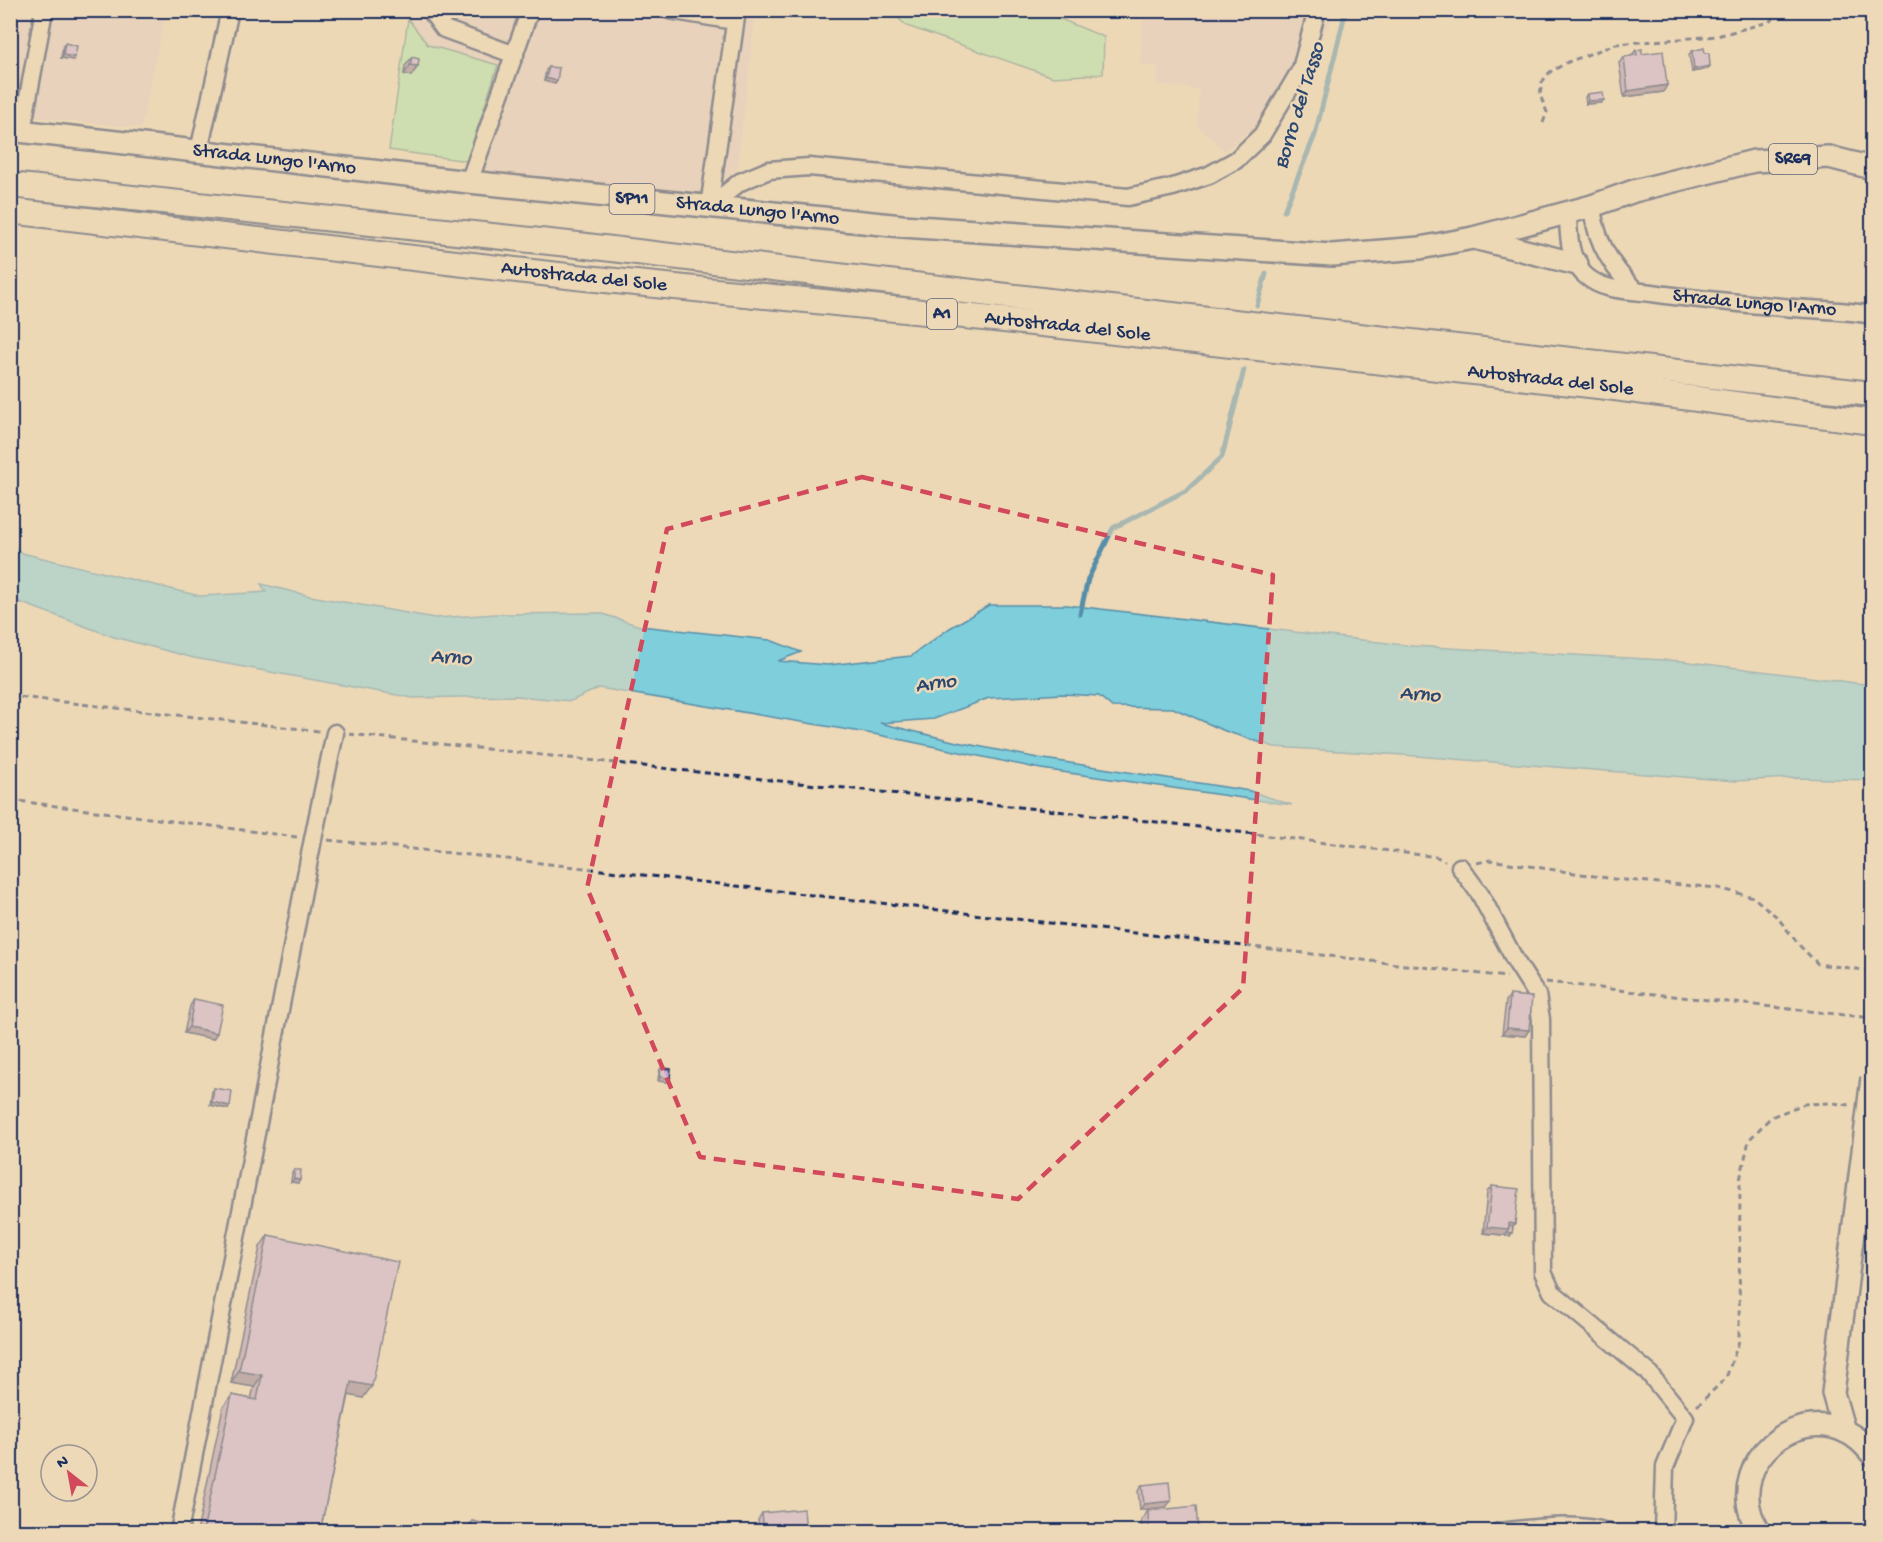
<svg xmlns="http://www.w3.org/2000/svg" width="1883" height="1542" viewBox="0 0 1883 1542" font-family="'Gochi Hand',sans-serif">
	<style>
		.built { fill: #e2cac0 }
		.green { fill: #abe4a9; stroke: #638a84; stroke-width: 1.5 }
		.water { fill: #7fcedb; stroke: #578ea9; stroke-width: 1.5 }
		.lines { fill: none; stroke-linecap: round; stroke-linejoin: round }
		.stream { stroke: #578ea9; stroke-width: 5 }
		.minor-casing { stroke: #1b2f5e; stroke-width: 21 }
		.major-casing { stroke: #1b2f5e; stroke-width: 26 }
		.highway-casing { stroke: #1b2f5e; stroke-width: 28 }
		.path { stroke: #1b2f5e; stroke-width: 3; stroke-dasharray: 6 4.5; stroke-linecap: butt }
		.minor { stroke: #edd8b7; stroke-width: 16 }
		.major { stroke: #edd8b7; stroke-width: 21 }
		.highway { stroke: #edd8b7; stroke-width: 24 }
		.major-bridge-casing { stroke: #1b2f5e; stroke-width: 26; stroke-linecap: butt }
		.major-bridge { stroke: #edd8b7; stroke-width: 21 }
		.wall { fill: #ae92b8; stroke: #1b2f5e; stroke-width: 1.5 }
		.shaded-wall { fill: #8d7796; stroke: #1b2f5e; stroke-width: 1.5 }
		.building { fill: #caaad6; stroke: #1b2f5e; stroke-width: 1.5 }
		.marked { fill: none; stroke: #d1495b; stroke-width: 4.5; stroke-dasharray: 12 8; stroke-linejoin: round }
		.labels { text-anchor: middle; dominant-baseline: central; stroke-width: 5; stroke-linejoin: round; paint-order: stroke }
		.shield { fill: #edd8b7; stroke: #5a6279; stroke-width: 1.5 }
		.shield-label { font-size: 18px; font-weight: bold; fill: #1b2f5e }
		.street-label { font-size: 20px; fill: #1b2f5e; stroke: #edd8b7 }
		.water-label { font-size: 21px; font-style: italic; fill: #2a4771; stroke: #edd8b7 }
	</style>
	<rect width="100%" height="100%" fill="#edd8b7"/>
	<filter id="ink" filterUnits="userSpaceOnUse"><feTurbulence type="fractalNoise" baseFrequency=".0167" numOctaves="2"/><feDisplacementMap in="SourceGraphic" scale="12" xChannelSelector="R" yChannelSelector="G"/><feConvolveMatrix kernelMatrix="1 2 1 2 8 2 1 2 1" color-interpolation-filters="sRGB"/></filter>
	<g filter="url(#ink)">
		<path class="built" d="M409 10 756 11 734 197 464 168 498 65 428 45 408 19Z
			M10 11H166L141 128 11 115Z
			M1143 11H1333L1330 25 1252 129 1225 151 1197 125 1199 90 1157 84 1158 67 1140 65Z"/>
		<path class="green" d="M890 11H1041L1104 37 1103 74 1053 77 907 26Z
			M408 19 428 45 498 65 467 161 389 150Z"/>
		<path class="water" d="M11 544 22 553 200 596 266 592 261 584 310 596 435 618 497 614 600 613 640 626 770 640 801 652 778 661 828 665 911 656 950 628 989 605H1067L1413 646 1682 661 1872 685V780L1794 778 1735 781 1403 755 1274 747 1225 731 1173 708 1112 707 1099 696 1063 694 989 698 934 719 880 723 957 742 1038 758 1250 791 1292 805 1041 769 879 735 599 688 571 701 516 696 413 698 194 658 114 637 11 599Z"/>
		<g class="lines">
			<path class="stream" d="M1284 211 1315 135 1346 10
				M1257 305 1266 274
				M1080 614 1088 579 1113 528 1187 490 1222 457 1244 370"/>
			<g class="minor-casing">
				<g id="minor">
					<path d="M430 10 444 29 515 55"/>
					<path d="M669 10 735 21"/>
					<path d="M22 131 44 10"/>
					<path d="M199 151 230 10"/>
					<path d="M469 182 530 10"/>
					<path d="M1592 206C1595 239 1611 267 1635 290"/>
					<path d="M709 207 740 182 769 170 809 167 1128 197 1173 187 1209 175 1236 160 1262 135 1301 69 1317 10"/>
					<path d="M709 207 737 10"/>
					<path id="s1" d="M1568 211C1568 232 1569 262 1586 276 1604 292 1630 290 1652 293 1700 300 1747 304 1794 308 1820 310 1847 310 1872 315"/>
					<path d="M1460 867 1480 894 1516 962 1537 995 1541 1019 1543 1272 1552 1292 1648 1372 1685 1418 1665 1467 1663 1532"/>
					<path d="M179 1532 313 839 335 733"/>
					<path d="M1499 1532C1531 1528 1576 1522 1607 1532"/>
				</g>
			</g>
			<g class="major-casing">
				<g id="major">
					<path id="s2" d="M10 130 469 182 902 226 1332 255 1420 248 1473 238 1592 206 1634 191 1754 161 1829 157 1872 168"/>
					<path d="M1474 238 1577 264"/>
					<path d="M1844 1431 1833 1393 1855 1216"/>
					<path d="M1759 1532C1757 1526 1753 1521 1751 1515 1733 1461 1793 1408 1844 1431 1856 1436 1864 1445 1872 1454"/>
				</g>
			</g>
			<g class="highway-casing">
				<g id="highway">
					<path d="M10 185 578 245 1058 302 1872 394"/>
					<path id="s3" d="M10 211 576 277 1052 325 1607 387 1872 422"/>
				</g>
			</g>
			<path class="path" d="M1543 123 1547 112 1540 95 1542 82 1550 72 1568 62 1616 44 1717 36 1769 22 1783 10
				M10 696 319 731
				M349 734 1175 824 1437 857 1445 861
				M10 800 297 837
				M328 840 516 860 1507 977
				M1477 863 1490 860 1614 879 1718 888 1753 897 1777 917 1800 946 1818 964 1872 971
				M1546 982 1872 1018
				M1697 1406 1726 1378 1739 1341 1740 1180 1749 1140 1771 1117 1804 1104 1832 1103 1850 1105"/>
			<use href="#minor" class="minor"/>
			<use href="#major" class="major"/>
			<use href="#highway" class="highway"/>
			<g class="major-bridge-casing">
				<path id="major-bridge" d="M1855 1216 1872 1078"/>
			</g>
			<use href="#major-bridge" class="major-bridge"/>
		</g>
		<path class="wall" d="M65 43 75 57 73 60 61 58 63 46Z
			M1636 50 1642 54 1667 85 1663 92 1624 97 1619 63 1624 57 1631 56Z
			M1692 51 1705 53 1708 69 1692 72 1689 54Z
			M412 57 418 66 411 76 404 74 405 66Z
			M549 67 557 81 555 84 544 81 546 70Z
			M1587 94 1601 103 1586 104 1585 97Z
			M1510 995 1529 1030 1525 1036 1502 1034 1506 1001Z
			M194 999 213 1039 184 1033 190 1006Z
			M661 1068 670 1078 667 1082 658 1081 659 1071Z
			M214 1088 228 1109 210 1105 212 1091Z
			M294 1170 300 1180 298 1183 291 1182 292 1173Z
			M1492 1186 1515 1224 1513 1227 1512 1233 1510 1236 1483 1233 1487 1192Z
			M268 1235 363 1398 349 1395 320 1532H197L223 1407 232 1395 251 1399 254 1387 231 1383 260 1247Z
			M1142 1485 1166 1507 1140 1510 1138 1491Z
			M1148 1511 1198 1532H1142L1141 1520Z
			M762 1513 806 1532H759L758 1520Z
			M472 1521 511 1532H467L468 1527Z"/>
		<path class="shaded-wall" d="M63 55 75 57 73 60 61 58Z
			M410 65 418 66 411 76 404 74Z
			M1710 66 1708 69 1692 72 1694 69Z
			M546 78 557 81 555 84 544 81Z
			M1667 85 1663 92 1624 97 1628 91Z
			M1604 100 1601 103 1586 104 1588 101Z
			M189 1027 217 1033 213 1039 184 1033Z
			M1507 1028 1529 1030 1525 1036 1502 1034Z
			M660 1077 670 1078 667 1082 658 1081Z
			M212 1102 230 1106 228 1109 210 1105Z
			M294 1179 300 1180 298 1183 291 1182Z
			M1509 1223 1515 1224 1511 1230H1508L1504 1235 1483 1233 1487 1227Z
			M1507 1232 1512 1233 1510 1236 1504 1235Z
			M239 1371 262 1375 254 1387 231 1383Z
			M351 1382 372 1386 363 1398 343 1394Z
			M1171 1501 1166 1507 1140 1510 1144 1504Z"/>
		<path class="building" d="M65 43 77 46 75 57 63 55Z
			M1704 48 1705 53H1709L1710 66 1694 69 1692 51Z
			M1642 49V54L1663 51 1667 85 1628 91 1624 57 1637 55 1636 50Z
			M412 57 419 59 418 66 410 65Z
			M549 67 559 68 557 81 546 78Z
			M1603 92 1604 100 1588 101 1587 94Z
			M1510 995 1532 997 1529 1030 1507 1028Z
			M194 999 223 1005 217 1033 189 1027Z
			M661 1068 671 1069 670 1078 660 1077Z
			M214 1088 232 1091 230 1106 212 1102Z
			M294 1170H301L300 1180 294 1179Z
			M1492 1186 1519 1189 1515 1224 1509 1223V1229L1487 1227Z
			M1509 1226 1513 1227 1512 1233 1507 1232Z
			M268 1235 398 1262 372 1386 351 1382 320 1532H203L232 1395 257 1400 262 1375 239 1371Z
			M1169 1482 1171 1501 1144 1504 1142 1485Z
			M1196 1506 1198 1532H1149L1148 1511Z
			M804 1509 806 1532H764L762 1513Z
			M472 1521 512 1529 511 1532H470Z"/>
	</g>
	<path d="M0 0H1883V1542H0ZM862 477 1273 575 1243 988 1018 1199 700 1157 587 888 667 529Z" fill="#edd8b7" fill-opacity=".55" fill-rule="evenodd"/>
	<path class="marked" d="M862 477 1273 575 1243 988 1018 1199 700 1157 587 888 667 529Z"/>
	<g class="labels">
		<g class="shield">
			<rect x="1769" y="144" width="48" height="30" rx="4.5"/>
			<rect x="609.5" y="184" width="45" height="30" rx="4.5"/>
			<rect x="927" y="299" width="30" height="30" rx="4.5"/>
		</g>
		<g class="shield-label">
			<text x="1793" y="159">SR69</text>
			<text x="632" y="199">SP11</text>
			<text x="942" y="314">A1</text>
		</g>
		<g class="street-label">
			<text stroke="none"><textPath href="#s2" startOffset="266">Strada Lungo l'Arno</textPath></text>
			<text stroke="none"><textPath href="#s2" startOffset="752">Strada Lungo l'Arno</textPath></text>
			<text stroke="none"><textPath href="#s3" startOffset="578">Autostrada del Sole</textPath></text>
			<text stroke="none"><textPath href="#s1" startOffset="242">Strada Lungo l'Arno</textPath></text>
			<text stroke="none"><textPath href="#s3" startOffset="1064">Autostrada del Sole</textPath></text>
			<text stroke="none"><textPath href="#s3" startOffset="1550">Autostrada del Sole</textPath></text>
		</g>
		<g class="water-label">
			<text transform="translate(1301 106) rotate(-73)">Borro del Tasso</text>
			<text transform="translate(451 659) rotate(4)">Arno</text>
			<text transform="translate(936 685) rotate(-8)">Arno</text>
			<text transform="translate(1420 696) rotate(5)">Arno</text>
		</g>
	</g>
	<rect width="1883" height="1542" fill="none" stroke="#edd8b7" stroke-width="36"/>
	<rect x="18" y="18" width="1847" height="1506" fill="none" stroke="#1b2f5e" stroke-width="2" filter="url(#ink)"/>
	<g transform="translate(69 1473) rotate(329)"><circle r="28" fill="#edd8b7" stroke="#999493" stroke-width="1.5"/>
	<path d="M0-4.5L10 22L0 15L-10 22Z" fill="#d1495b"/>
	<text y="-9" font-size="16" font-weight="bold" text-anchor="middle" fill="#1b2f5e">N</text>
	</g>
</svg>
